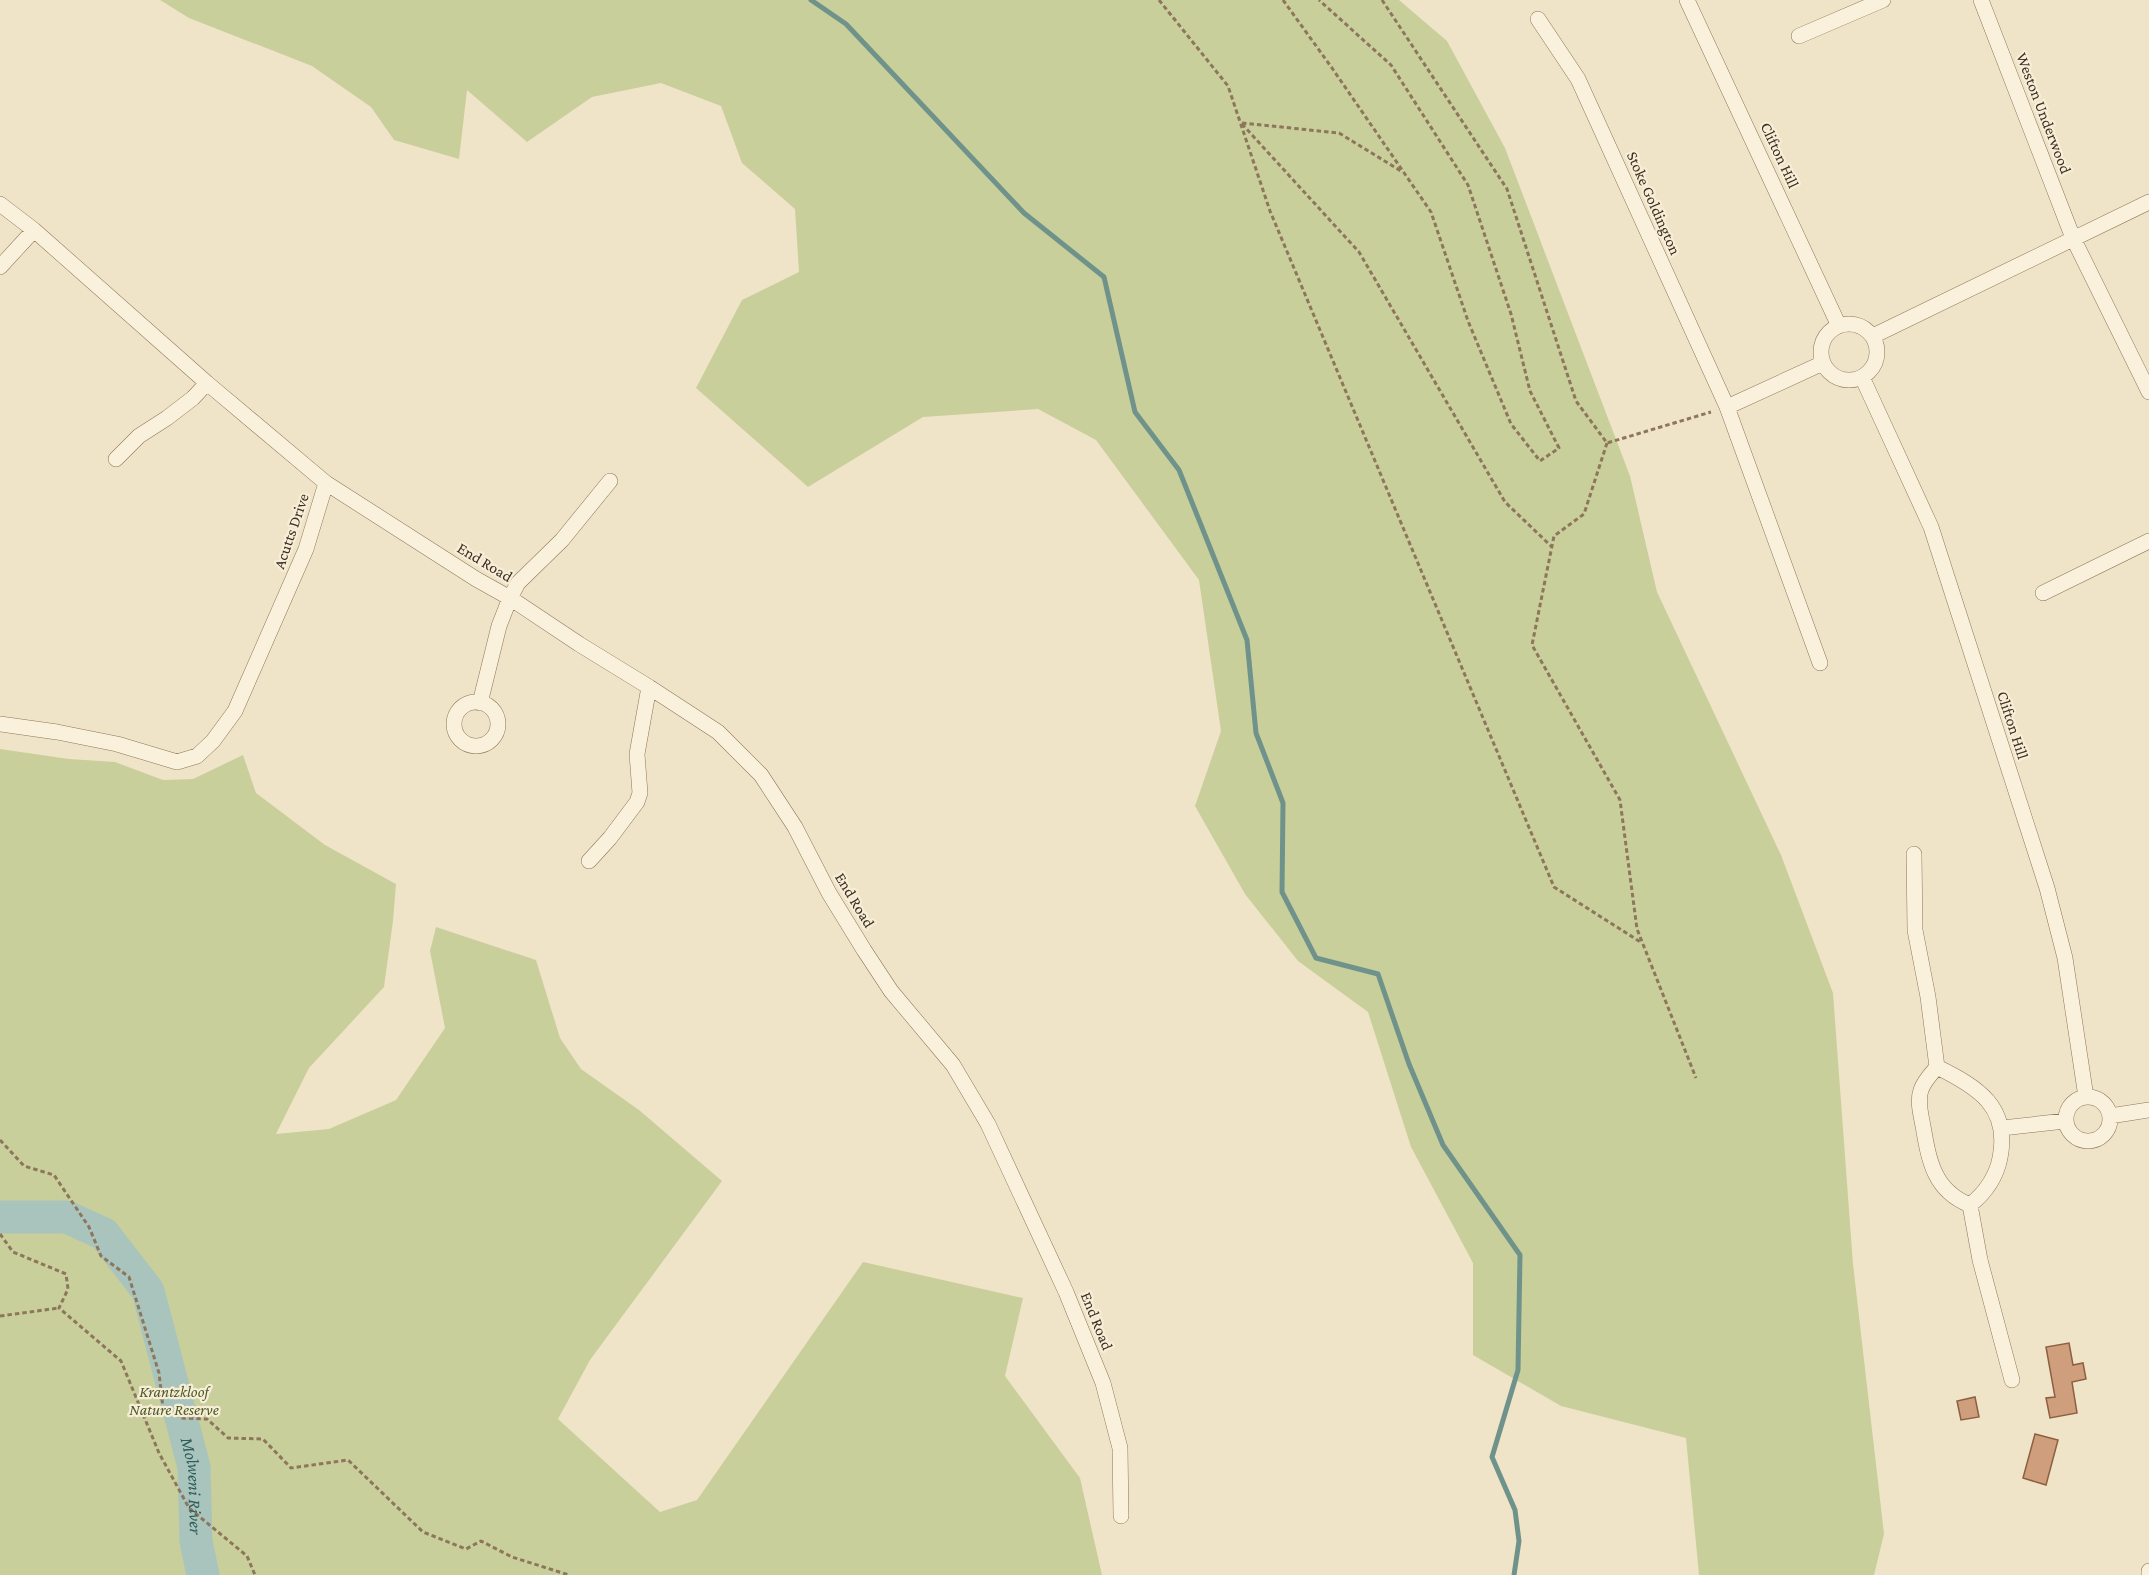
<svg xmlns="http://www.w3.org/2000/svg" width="2149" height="1575" viewBox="0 0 2149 1575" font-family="'Crimson Pro',serif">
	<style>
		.green { fill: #c9cf9b }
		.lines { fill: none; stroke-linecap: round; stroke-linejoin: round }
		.stream { stroke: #6f938a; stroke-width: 5 }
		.river { stroke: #a9c4bc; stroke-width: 33 }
		.building { fill: #cf9f7d; stroke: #8d5f41; stroke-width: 1.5 }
		.street-casing { stroke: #8d765c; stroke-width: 16 }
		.path { stroke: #8d765c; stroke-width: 3; stroke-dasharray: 4.5 3; stroke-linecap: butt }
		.street { stroke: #faf1dc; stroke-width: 15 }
		.labels { text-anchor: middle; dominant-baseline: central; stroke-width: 4.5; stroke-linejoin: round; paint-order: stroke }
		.street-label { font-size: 16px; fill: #3d2e20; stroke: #f7eed8 }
		.park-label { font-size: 16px; font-style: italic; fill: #4d5a26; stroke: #f7eed8 }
		.water-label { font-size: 18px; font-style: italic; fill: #2f5d5a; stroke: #f7eed8 }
	</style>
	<rect width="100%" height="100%" fill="#f0e4c8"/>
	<path class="green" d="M160 0H1399L1447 41 1505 148 1630 476 1657 592 1781 855 1833 993 1853 1264 1884 1534 1874 1575H1699L1686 1438 1561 1406 1473 1355V1263L1411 1147 1368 1012 1298 961 1245 894 1195 806 1221 731 1199 580 1096 440 1038 409 923 417 808 487 696 388 742 300 799 272 795 209 742 163 721 106 661 83 592 97 527 142 467 90 459 159 394 140 371 107 312 66 189 18Z
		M0 749 69 759 115 762 163 780 193 779 243 755 256 793 325 845 396 884 393 921 384 987 309 1068 276 1134 329 1129 396 1100 445 1028 430 951 436 927 536 960 560 1038 581 1069 639 1110 722 1181 590 1360 558 1419 660 1512 697 1500 863 1262 1023 1298 1005 1376 1080 1478 1102 1575H0Z"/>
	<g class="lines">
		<path class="stream" d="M811 0 846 24 1024 213 1104 277 1135 412 1179 470 1247 640 1256 733 1283 803 1282 892 1316 958 1378 974 1409 1064 1443 1145 1520 1255 1518 1370 1492 1457 1515 1510 1519 1541 1514 1575"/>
		<path class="river" id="s1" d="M0 1217H67L104 1234 148 1291 194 1467 196 1541 203 1575"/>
	</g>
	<path class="building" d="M2069 1343 2073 1365 2083 1363 2086 1379 2072 1382 2077 1413 2050 1418 2046 1398 2055 1397 2046 1347Z
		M1975 1397 1979 1417 1961 1420 1957 1401Z
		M2035 1434 2058 1440 2046 1485 2023 1478Z"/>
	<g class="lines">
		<g class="street-casing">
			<path id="street" d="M1687 0 1839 326
				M1981 0 2073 238 2149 392
				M1538 19 1578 79 1727 407 1820 663
				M1799 36 1883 0
				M0 204 34 230 207 383 326 483 476 579 510 598 579 644 649 687 718 732 761 775 795 827 829 893 864 950 891 991 953 1065 988 1124 1066 1292 1103 1383 1120 1448 1121 1516
				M0 267 34 230
				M1821 352a28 28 0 1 1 56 0a28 28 0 1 1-56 0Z
				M1873 336 2149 202
				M1862 377 1931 527 2047 888 2065 958 2086 1097
				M1727 407 1823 363
				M116 459 139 436 167 418 193 398 207 383
				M2043 593 2149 541
				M454 724a22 22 0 1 1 44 0a22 22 0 1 1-44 0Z
				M480 703 499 626 510 598 518 583 562 540 610 481
				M0 724 57 732 117 744 177 762 197 756 213 741 235 711 306 549 326 483
				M1914 854 1915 930 1928 997 1937 1067C1931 1074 1924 1081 1921 1090 1917 1101 1921 1115 1923 1126 1929 1161 1934 1191 1970 1205
				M589 861 610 838 637 802 640 793 637 754 649 687
				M1937 1067C1978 1087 2010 1107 2000 1158 1996 1178 1985 1193 1970 1205
				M2066 1119a22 22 0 1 1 44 0a22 22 0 1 1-44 0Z
				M2110 1116 2149 1110
				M2002 1128 2065 1121
				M1970 1205 1980 1260 2012 1380
				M2149 1575V1571"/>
		</g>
		<path class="path" d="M1159 0 1228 86 1270 211 1554 887 1642 943
			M1283 0 1332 68 1431 212 1468 321 1511 424 1540 461 1559 448 1530 391 1511 314 1468 185 1391 65 1319 0
			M1382 0 1507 189 1576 401 1607 443 1711 412
			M1242 123 1339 133 1401 171
			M1242 124 1359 252 1505 502 1551 546
			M1607 443 1584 514 1554 536 1532 645 1620 800 1637 929 1696 1078
			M0 1140 24 1166 54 1175 89 1227 101 1256 129 1277 159 1373 163 1408 181 1418 207 1419 228 1438 263 1439 291 1468 348 1460 423 1532 466 1549 481 1541 512 1557 569 1575
			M0 1234 13 1252 66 1274 68 1289 59 1308 121 1361 159 1453 189 1508 247 1556 255 1575
			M0 1316 59 1308
			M144 1416 163 1408"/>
		<use href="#street" class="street"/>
	</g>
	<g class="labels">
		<g class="street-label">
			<text transform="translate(2044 113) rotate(69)">Weston Underwood</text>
			<text transform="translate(1780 155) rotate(65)">Clifton Hill</text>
			<text transform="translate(1654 203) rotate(66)">Stoke Goldington</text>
			<text transform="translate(291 531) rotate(-71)">Acutts Drive</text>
			<text transform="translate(485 562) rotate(31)">End Road</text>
			<text transform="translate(2013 725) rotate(72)">Clifton Hill</text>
			<text transform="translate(855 900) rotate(59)">End Road</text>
			<text transform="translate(1097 1321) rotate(68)">End Road</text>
		</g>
		<g class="park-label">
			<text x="174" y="1391">Krantzkloof<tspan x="174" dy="18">Nature Reserve</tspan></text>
		</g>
		<g class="water-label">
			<text stroke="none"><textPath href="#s1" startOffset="380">Molweni River</textPath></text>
		</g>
	</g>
</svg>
